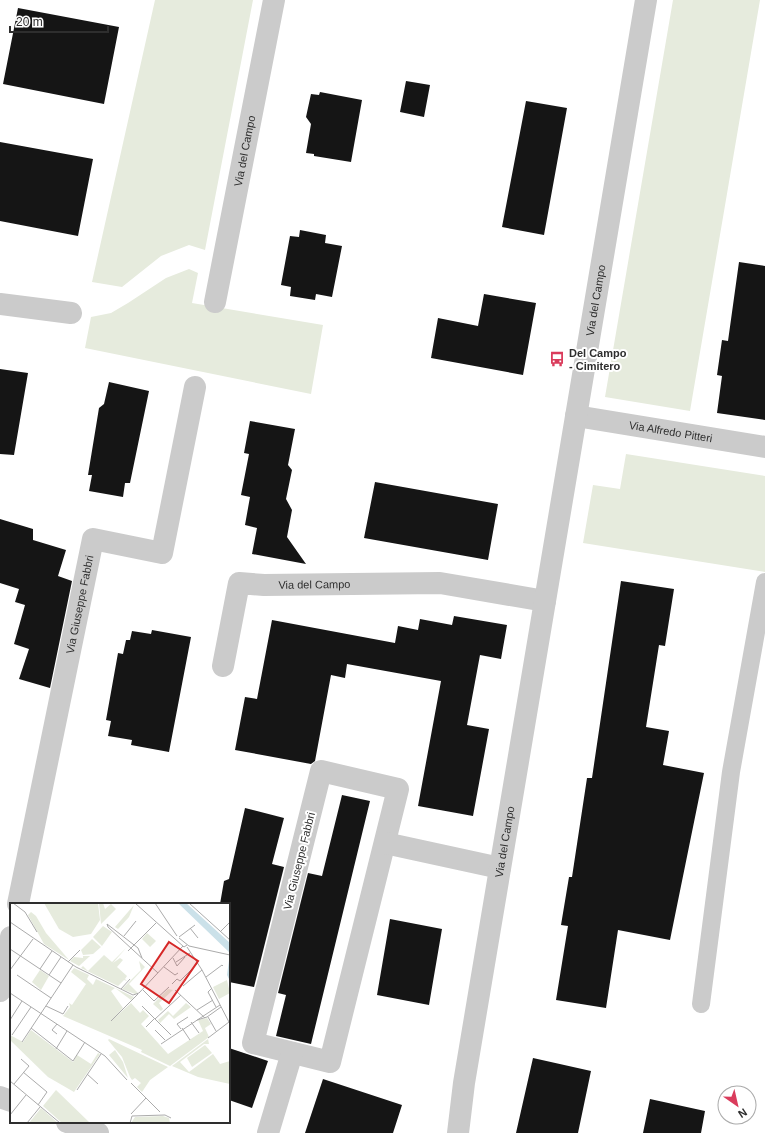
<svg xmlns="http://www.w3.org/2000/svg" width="765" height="1133" viewBox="0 0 765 1133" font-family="Arial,sans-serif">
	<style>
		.green { fill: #e6ebdd }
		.building { fill: #151515 }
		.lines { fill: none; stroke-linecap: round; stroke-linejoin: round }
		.service { stroke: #cbcbcb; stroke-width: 18 }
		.minor { stroke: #cbcbcb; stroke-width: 22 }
		.labels { text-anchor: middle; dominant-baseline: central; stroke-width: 4; stroke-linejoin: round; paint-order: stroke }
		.street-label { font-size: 11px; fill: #2e2e2e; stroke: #fff }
		.poi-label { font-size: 11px; font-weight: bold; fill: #2e2e2e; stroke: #fff; text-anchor: start }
		.inset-road { fill: none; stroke: #ababab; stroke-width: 1 }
		.view { fill: #d62828; fill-opacity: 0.15; stroke: #d62828; stroke-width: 2 }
		.inset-edge { fill: none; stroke: #2e2e2e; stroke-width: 2 }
	</style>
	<rect width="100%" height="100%" fill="#fff"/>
	<path class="green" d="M155 0H253L205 250 189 245 161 256 122 287 92 282Z
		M673 0H760L690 411 605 397Z
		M189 269 198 273 192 303 323 325 311 394 85 348 91 317 111 313 128 303 166 278Z
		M626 454 765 476V572L583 543 593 485 620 489Z"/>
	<path class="building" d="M18 8 119 27 104 104 3 84Z
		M406 81 430 85 424 117 400 112Z
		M320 92 362 100 351 162 314 156V154L306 153 311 124 306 117 311 94 319 95Z
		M526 101 567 108 544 235 502 227Z
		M0 142 93 159 78 236 0 221Z
		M300 230 326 235 325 243 342 246 332 297 316 294 315 300 290 296 291 287 281 285 290 236 299 237Z
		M739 262 765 266V420L717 413 722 376 717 375 722 340 728 341Z
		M484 294 536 303 523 375 431 358 438 318 478 326Z
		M0 369 28 373 14 455 0 454Z
		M109 382 149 391 130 483H125L123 497 89 491 92 475H88L99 408 104 404Z
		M250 421 295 429 288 465 292 470 286 499 292 510 287 537 306 564 252 554 257 528 245 525 250 497 241 495 249 454 244 453Z
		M375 482 498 504 488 560 364 538Z
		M0 519 33 529V540L66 550 58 576 72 581 50 688 19 679 29 649 14 644 25 605 15 602 19 589 0 583Z
		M621 581 674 589 665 646 659 645 646 727 669 731 663 765 704 773 670 940 618 930 606 1008 556 1000 568 926 561 925 569 877H572L587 778H592Z
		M454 616 507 625 501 659 480 655 467 725 489 729 473 816 418 806 441 681 347 664 345 678 331 675 315 761 311 764 235 750 245 697 257 699 272 620 395 643 398 626 418 630 420 619 452 625Z
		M152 630 191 637 169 752 131 745 132 740 108 736 111 721 106 720 118 653 123 654 126 640H130L132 631 151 634Z
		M342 795 370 801 311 1044 276 1036 286 995 278 993 308 873 322 876Z
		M245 808 284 818 272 864 284 867 254 987 229 982V904H220L224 881 229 879Z
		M390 919 442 929 429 1005 377 995Z
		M229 1048 268 1061 252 1108 229 1100Z
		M533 1058 591 1071 578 1133H516Z
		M323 1079 402 1105 393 1133H305Z
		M650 1099 705 1111 701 1133H643Z"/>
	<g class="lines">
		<path class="service" d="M701 1004 731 772 765 582"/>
		<g class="minor">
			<path id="s1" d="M215 302 274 0"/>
			<path d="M0 304 71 313"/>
			<path id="s2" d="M576 416 765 447"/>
			<path id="s3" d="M223 666 239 583 264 585 440 583 545 601"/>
			<path d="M321 771 398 789 330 1062 253 1043Z"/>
			<path d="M385 843 500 868"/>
			<path id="s4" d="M18 904 93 539 162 553 195 387"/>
			<path d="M0 991 11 937"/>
			<path d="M0 1097 11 1101"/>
			<path d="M67 1122 98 1133"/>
			<path d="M268 1133 292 1053"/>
			<path id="s5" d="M458 1133 464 1083 646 0"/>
		</g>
	</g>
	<defs>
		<g id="bus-bare" transform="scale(1.2)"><path d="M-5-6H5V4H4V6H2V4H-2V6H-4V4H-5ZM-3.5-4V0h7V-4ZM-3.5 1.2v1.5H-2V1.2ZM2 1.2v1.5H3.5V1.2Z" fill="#da3c5c" stroke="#fff" stroke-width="2.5" paint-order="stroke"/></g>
	</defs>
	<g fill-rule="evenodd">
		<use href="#bus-bare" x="557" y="359"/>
	</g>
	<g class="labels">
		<g class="street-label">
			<text stroke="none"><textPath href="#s1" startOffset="154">Via del Campo</textPath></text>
			<text stroke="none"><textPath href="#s5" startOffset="844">Via del Campo</textPath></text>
			<text stroke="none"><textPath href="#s2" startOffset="96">Via Alfredo Pitteri</textPath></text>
			<text stroke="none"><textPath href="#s3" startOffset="160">Via del Campo</textPath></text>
			<text stroke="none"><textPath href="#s4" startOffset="306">Via Giuseppe Fabbri</textPath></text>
			<text stroke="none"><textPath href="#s5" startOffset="295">Via del Campo</textPath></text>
			<text transform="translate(299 861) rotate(-76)">Via Giuseppe Fabbri</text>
		</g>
		<g class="poi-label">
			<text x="569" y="353">Del Campo<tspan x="569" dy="13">- Cimitero</tspan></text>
		</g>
	</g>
	<g transform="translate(10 903)">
		<rect width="220" height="220" fill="#fff"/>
		<path d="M34 0H88L90 17 81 31 63 34 49 26ZM89 0H93L95 6 101 1 106 6 91 21ZM124 2 119 14 108 26 105 24ZM21 9 26 13 36 30 59 57 34 41 18 12ZM93 23 102 29 92 43 83 34ZM137 30 146 38 140 44 132 36ZM82 36 91 44 83 51 73 52 71 47ZM117 44 103 60 110 55 113 57 107 64 117 73 115 76 117 78 114 77 108 83 71 65 73 63 78 68 94 52 102 59ZM73 53H80L69 63 60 58 64 54 73 55ZM129 58 135 64 119 81 128 90 125 91 112 86 131 67ZM64 65 79 72 77 76 83 82 86 76 124 94 121 97 105 85 101 88 113 105 101 118 121 100 130 110 133 107 139 113 131 121 158 151 193 128 188 117 197 115 201 121 195 125 199 134 160 163 131 149 132 147 53 113 60 104 59 100 62 102 76 81 61 69ZM30 67 39 73 31 87 22 79ZM217 77 220 90 209 96 203 84ZM158 86 163 87 149 100 153 106 151 108 143 101ZM176 100 181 104 164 116 159 111 150 120 148 117 158 108 163 113ZM21 127 63 159 67 152 81 161 88 150 90 151 64 189 38 174 0 137V132L13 139ZM198 136 199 141H194L170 159 179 169 203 151 210 161 220 158V181L188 174 162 163ZM98 137 99 136 158 164 140 177 132 189 127 184 131 180 125 175 122 177 120 174 112 154ZM195 142 202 150 182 164 177 155ZM105 147 113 159 118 175 99 152ZM46 187 80 220H52L33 203ZM31 205 48 220H19ZM153 213 159 215 160 220H121L125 214Z" fill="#e6ebdd"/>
		<path d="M168 0H176L220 40V78L217 72 220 50Z" fill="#cbe1e9"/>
		<path class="inset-road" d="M3 0 15 9 27 29M125 0 174 44 177 42M145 0 167 33M179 0 220 37M0 19 66 64 123 92 129 90 173 43M180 25 188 35M210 29 220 19M114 33 126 18M169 34 185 22M169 35 179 43 220 52M177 44 192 67 220 121M0 46 51 80M118 48 146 20M132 55 128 45 97 21 98 24 148 70M163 55 167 63 175 54M58 59 70 47M166 59 180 50M154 64 165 72 168 70M30 66 42 48M0 67 23 36M7 72 41 95M39 72 51 54M196 74 212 62 213 63M162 81 167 76 170 78 188 60M173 83 192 67M202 85 198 89 206 104M111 86 120 76M133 87 144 98 159 84M165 87 195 115M0 90 95 153 117 177M36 103 53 111 58 103M132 103 161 132M187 107 203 97M198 114 206 128M145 116 171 92M0 117 12 98M187 117 197 114 211 104M101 118 128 91M181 119 189 130M47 121 42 127 47 131M136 124 145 115M21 125 63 158 75 139M172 125 180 137M171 126 167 121 178 114M145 127 155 137M2 132 21 104M198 135 219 119M12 139 63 62M151 141 210 102M46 146 57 128M13 169 37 189 28 202M77 171 88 181M0 178 50 220M121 180 150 209M4 181 19 163 11 156M67 187 91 151M121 211 136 195M0 212 16 192M17 220 30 204M120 220 122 213 155 212 161 215"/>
		<path class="view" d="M159 39 188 58 159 100 131 81Z"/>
		<rect width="220" height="220" class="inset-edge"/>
	</g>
	<g transform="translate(737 1105) rotate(146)"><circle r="19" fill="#ffffff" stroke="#ababab"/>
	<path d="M0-3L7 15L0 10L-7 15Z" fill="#da3c5c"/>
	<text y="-6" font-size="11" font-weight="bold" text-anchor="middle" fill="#2e2e2e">N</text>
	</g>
	<path d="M10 26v6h98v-6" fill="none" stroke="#2e2e2e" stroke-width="2"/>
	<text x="16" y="26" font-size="12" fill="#2e2e2e" stroke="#ffffff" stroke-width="3" paint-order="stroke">20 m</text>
</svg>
